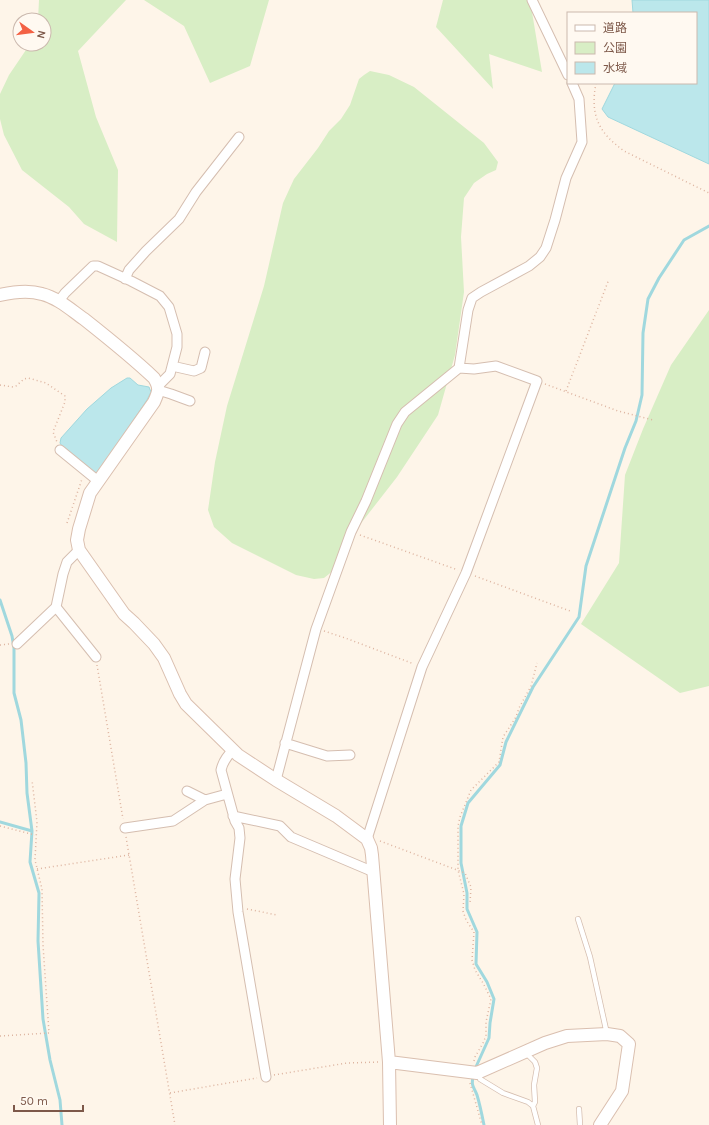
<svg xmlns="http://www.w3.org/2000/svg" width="709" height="1125" viewBox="0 0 709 1125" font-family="Karla,'Noto Sans JP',sans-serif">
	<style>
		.green { fill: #d8eec5 }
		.water { fill: #bbe7eb; stroke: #a0d8de }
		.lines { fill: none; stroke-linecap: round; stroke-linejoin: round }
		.stream { stroke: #a0d8de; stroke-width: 3 }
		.lane-casing { stroke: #d5beb0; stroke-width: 6 }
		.street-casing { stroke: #d5beb0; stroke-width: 11 }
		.secondary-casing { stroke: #dabfaf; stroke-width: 14 }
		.path { stroke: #ddb4a0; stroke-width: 1.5; stroke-dasharray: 1 3; stroke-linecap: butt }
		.lane { stroke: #fff; stroke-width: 4.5 }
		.street { stroke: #fff; stroke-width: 9 }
		.secondary { stroke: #fff; stroke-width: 12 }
	</style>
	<rect width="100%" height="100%" fill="#fef5e9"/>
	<path class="green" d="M39 0H126L78 51 96 117 118 170 117 242 84 224 69 207 22 170 4 135 0 119V94L9 75 30 44H44V20H38Z
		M144 0H269L250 66 210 83 184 26Z
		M443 0H530L542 72 489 54 493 89 436 27Z
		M370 71 389 75 414 87 484 143 498 162 496 170 487 174 474 183 464 198 461 237 464 292 455 355 438 415 397 477 355 531 334 570 324 578 314 579 296 575 232 543 214 527 208 510 215 462 227 406 264 286 283 203 294 179 318 148 329 131 341 119 350 105 359 79 364 75Z
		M709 310V686L680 693 581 624 619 563 625 475 643 429 671 365Z"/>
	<path class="water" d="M632 0H709V164L608 117 602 109 615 83H696V13H633Z
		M127 378H130L138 385 149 387 151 392 147 400 96 475 65 451 60 443 61 438 87 409 111 388Z"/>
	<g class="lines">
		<path class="stream" d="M0 600 12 636 14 648V693L21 720 26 763 27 793 32 831 30 862 39 893 38 941 43 1019 50 1060 60 1100 62 1125
			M0 822 32 831
			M475 1069 489 1038 490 1023 494 999 487 982 476 964 477 932 467 909V893L461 863V826L468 803 500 765 506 742 533 687 579 617 586 566 625 448 636 421 642 395 643 333 648 299 659 278 684 240 709 226
			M473 1076C471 1087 474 1087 477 1095 480 1105 482 1115 484 1125"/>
		<g class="lane-casing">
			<path id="lane" d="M578 919 590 957 607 1034
				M526 1053 535 1062 537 1068 534 1085 535 1102 533 1106
				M479 1072 480 1079 503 1093 528 1102 533 1106 538 1125
				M579 1109 580 1125"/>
		</g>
		<g class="street-casing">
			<path id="street" d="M532 0 568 75
				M125 279 129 270 146 251 179 219 196 192 239 137
				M59 301 65 293 93 266H98L131 281 160 296 169 307 177 334V347L170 374 159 385
				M172 366 194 371 201 368 205 352
				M459 368 468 310 472 298 481 292 529 266 540 257 546 248 555 220 566 178 582 142 579 99 572 83
				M158 390 171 394 190 401
				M60 450 98 481
				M79 550 67 562 63 574 56 607 96 657
				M17 644 56 607
				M285 743 327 756 350 755
				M233 750C227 756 223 761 221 770L235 821 239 828 240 838 235 879 238 912 266 1077
				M276 780 316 629 351 532 366 501 397 424 405 412 459 368 474 369 496 366 537 381 466 573 422 667 367 839
				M187 791 205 800 227 794
				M233 816 280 826 291 837 369 870H373
				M125 828 173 821 205 800"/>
		</g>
		<g class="secondary-casing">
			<path id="secondary" d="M0 295C13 292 29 290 42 294 58 298 71 310 84 319 108 338 132 357 154 378 160 388 159 391 154 402L90 493 79 529 77 540 79 550 124 614 134 623 154 644 164 658 180 694 186 704 238 755 276 780 336 816 367 839 371 848 372 855 389 1062 390 1125
				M389 1062 477 1073 545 1043 567 1036 607 1034 620 1036 629 1044 622 1091 600 1125"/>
		</g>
		<path class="path" d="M596 83C590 115 598 132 624 151L709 193
			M545 384 618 411 653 420
			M0 385 13 387 16 386 24 379 28 378 46 383 65 396V402L53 432 57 442
			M566 391 609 279
			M67 523 82 479
			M360 535 458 570
			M475 576 570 611
			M324 631 348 639 414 664
			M0 645 9 644
			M97 665 123 819
			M0 826 35 835
			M126 837 175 1125
			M380 841 465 873 471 887 470 903
			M37 869 129 855
			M247 909 277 915
			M0 1036 49 1033 43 945 42 889 35 860 37 822 32 780
			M474 1061 475 1057 483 1043 486 1036V1022L491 999 483 983 475 970 472 960 474 932 466 920 463 911 464 894 458 870V826L460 817 471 790 499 762 503 737 516 717 519 708 531 686 537 663
			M274 1075 347 1063 379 1062
			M470 1083 482 1125
			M170 1093 257 1078"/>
		<use href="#lane" class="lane"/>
		<use href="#street" class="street"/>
		<use href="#secondary" class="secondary"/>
	</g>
	<rect x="567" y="12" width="130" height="72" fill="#fff9f1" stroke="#cbb9ae"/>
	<rect x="575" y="25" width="20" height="6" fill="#ffffff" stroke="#cbb9ae"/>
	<text x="603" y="32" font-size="12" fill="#7d5849">道路</text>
	<rect x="575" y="42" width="20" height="12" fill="#d8eec5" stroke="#cbb9ae"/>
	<text x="603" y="52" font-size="12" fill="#7d5849">公園</text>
	<rect x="575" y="62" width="20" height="12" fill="#bbe7eb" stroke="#cbb9ae"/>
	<text x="603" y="72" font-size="12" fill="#7d5849">水域</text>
	<g transform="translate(32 32) rotate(104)"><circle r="19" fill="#fff9f1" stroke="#cbb9ae"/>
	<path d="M0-3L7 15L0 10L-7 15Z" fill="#f36144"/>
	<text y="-6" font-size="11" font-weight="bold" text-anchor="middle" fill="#7d5849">N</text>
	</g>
	<path d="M14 1105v6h69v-6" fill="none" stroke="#7d5849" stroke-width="2"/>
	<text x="20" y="1105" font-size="12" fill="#7d5849" stroke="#fff9f1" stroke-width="3" paint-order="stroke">50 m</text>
</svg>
